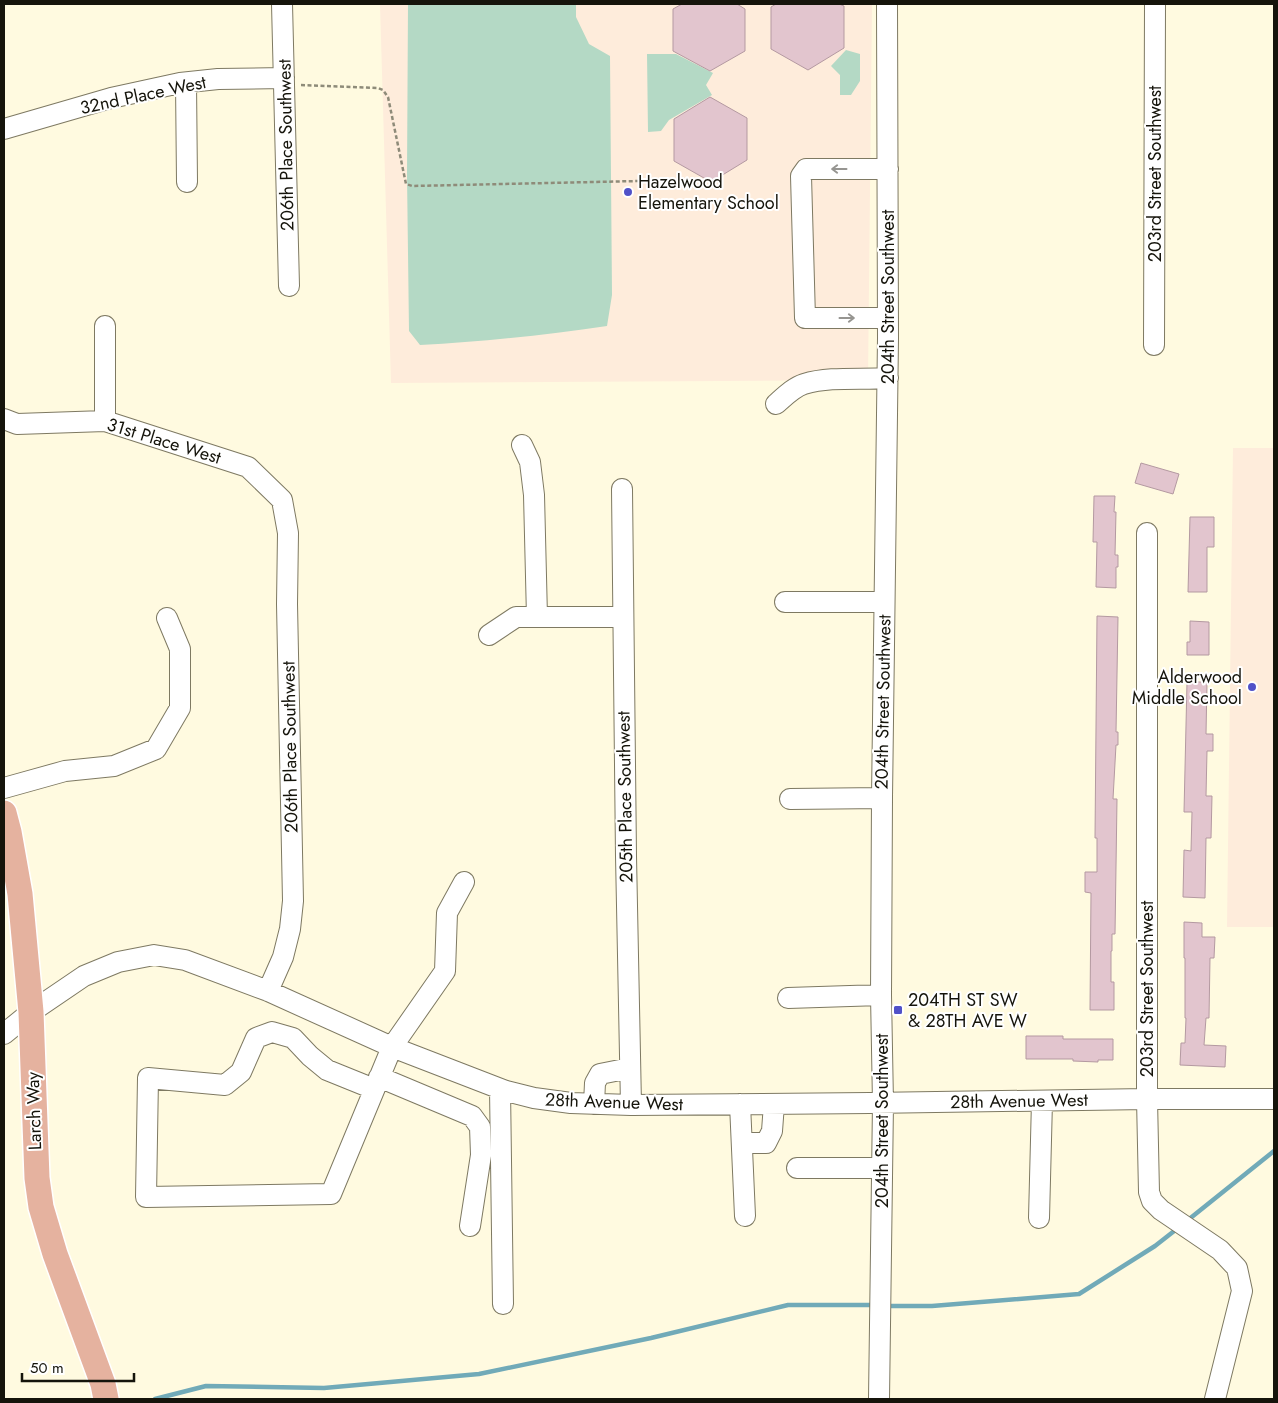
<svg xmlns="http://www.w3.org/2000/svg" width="1278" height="1403" viewBox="0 0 1278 1403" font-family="Jost,sans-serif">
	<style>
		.education { fill: #feecdb }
		.green { fill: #b4d9c5 }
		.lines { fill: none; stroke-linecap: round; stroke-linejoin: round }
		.stream { stroke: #71aab8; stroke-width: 4.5 }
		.building { fill: #e2c5ce; stroke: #b499a1 }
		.minor-casing { stroke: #7e7962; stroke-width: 22 }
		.major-casing { stroke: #fff; stroke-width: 28 }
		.path { stroke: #8e8b79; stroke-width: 2.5; stroke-dasharray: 4 2.5; stroke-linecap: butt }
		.minor { stroke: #fff; stroke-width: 20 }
		.major { stroke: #e5b29f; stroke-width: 25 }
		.oneway { stroke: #969591 }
		.poi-dot { fill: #5051c8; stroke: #fff; stroke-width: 2 }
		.labels { text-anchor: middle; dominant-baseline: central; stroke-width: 4; stroke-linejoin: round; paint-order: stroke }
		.street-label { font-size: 18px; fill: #15140b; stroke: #fff }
		.poi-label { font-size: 18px; fill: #15140b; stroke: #fff; text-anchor: start }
	</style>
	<rect width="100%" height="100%" fill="#fffae0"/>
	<path class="education" d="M380 4H872L868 380 391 383Z
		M1233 448H1274V927H1227Z"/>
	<path class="green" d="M408 4H576V17L589 44 610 56 612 295 607 326C545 335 482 342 420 345L409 331 407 175Z
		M846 50 860 54V81L851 95H840V75L831 66Z
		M647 54H676L713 73 706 85 712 95 669 120 661 131 648 132Z"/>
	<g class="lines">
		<path class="stream" d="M1188 1220 1274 1151
			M886 1306H932L1079 1294 1155 1246 1178 1228
			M155 1399 206 1386 324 1388 479 1374 651 1338 788 1305H876"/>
	</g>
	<path class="building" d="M682 4H737L745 9V51L710 71 673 51V9Z
		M776 4H839L844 6V48L808 70 771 49V7Z
		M710 97 747 118V160L711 182 674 161V119Z
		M1141 463 1179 474 1173 494 1135 483Z
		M1094 496H1115L1114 512H1116L1115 555H1118V567H1116V588L1096 587 1097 542H1093Z
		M1190 517H1214V547H1207V592H1188Z
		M1097 616 1118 617 1116 732H1118V745H1116L1113 799H1117L1115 934H1112V951H1111V982H1114V1010H1090L1091 893 1085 892V872H1097V838H1095Z
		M1190 621 1209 622V655H1187V642H1190Z
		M1187 682H1207L1206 734H1213V751H1207L1206 796H1212L1211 838H1206L1205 898 1183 897 1184 850 1191 851 1192 812H1184Z
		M1184 922 1202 923V937H1215L1214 958H1210L1209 1018H1206L1204 1045 1226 1046 1225 1067 1180 1065 1181 1043H1185L1186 1018H1185V958H1184Z
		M1026 1036H1063V1039H1113V1060H1098V1062L1073 1061V1059H1026Z"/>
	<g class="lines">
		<g class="minor-casing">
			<path id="minor" d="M282 4 289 286
				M186 83 187 182
				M4 129 111 98 180 83 218 79 284 78
				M888 169H806L801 176 805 318H888
				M105 326V421
				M1154 345 1155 4
				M776 404C784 397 794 387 804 384 831 376 861 380 888 378
				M4 419 17 424 105 421 248 467 282 500 288 533 287 604 293 901 290 929 283 957 268 991
				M522 445 530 462 534 495 537 617
				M622 489 626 856 631 1105
				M1147 533V1099L1149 1192 1152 1201 1161 1210 1220 1250 1237 1268 1242 1291 1215 1399
				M785 602H884
				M489 635 516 617H623
				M4 788 65 771 114 766 156 749 180 708V649L167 618
				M790 799 882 798
				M788 998 881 995
				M4 1034 31 1012 84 976 118 962 154 955 185 960 268 991 392 1047 506 1091 534 1098 571 1103 631 1105 870 1103 1147 1099H1274
				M379 1077 472 1116 480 1127 481 1155 470 1226
				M374 1089 327 1070 310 1056 293 1038 272 1032 256 1038 241 1072 225 1085 148 1078 146 1197 331 1194 392 1047 445 971 447 913 464 882
				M500 1089 503 1304
				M594 1104 595 1083 600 1074 630 1068
				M740 1104 745 1216
				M742 1143H766L772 1131 774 1104
				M797 1168H882
				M1039 1218 1042 1101
				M879 1399 883 1103 881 995 882 798 888 338 887 4"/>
		</g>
		<g class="major-casing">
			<path id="major" d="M4 813 9 832 20 894 31 1012 37 1178 41 1207 55 1254 103 1384 106 1399"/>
		</g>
		<path class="path" d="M301 85 378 88 383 90 388 97 406 184 412 186 639 181"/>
		<use href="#minor" class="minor"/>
		<use href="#major" class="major"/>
	</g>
	<defs><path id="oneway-shaft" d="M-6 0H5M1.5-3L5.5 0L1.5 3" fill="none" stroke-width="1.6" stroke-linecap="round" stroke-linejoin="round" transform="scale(1.25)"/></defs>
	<g class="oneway">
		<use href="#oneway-shaft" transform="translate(839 169) rotate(180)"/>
		<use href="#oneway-shaft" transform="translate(847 318)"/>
	</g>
	<g class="poi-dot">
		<circle cx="628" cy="192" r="5"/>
		<circle cx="1252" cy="687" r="5"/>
		<rect x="893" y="1005" width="10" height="10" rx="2.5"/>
	</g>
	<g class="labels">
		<g class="street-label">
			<text transform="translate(143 95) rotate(-12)">32nd Place West</text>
			<text transform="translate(286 145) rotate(-91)">206th Place Southwest</text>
			<text transform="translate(1155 174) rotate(-90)">203rd Street Southwest</text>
			<text transform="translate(888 297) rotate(-90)">204th Street Southwest</text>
			<text transform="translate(164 441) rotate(17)">31st Place West</text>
			<text transform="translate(883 702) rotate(-89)">204th Street Southwest</text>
			<text transform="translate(290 747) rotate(-91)">206th Place Southwest</text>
			<text transform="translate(625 797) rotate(-91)">205th Place Southwest</text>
			<text transform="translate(1147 989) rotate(-90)">203rd Street Southwest</text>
			<text transform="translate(1019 1101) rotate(-1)">28th Avenue West</text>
			<text transform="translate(614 1102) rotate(2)">28th Avenue West</text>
			<text transform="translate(34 1111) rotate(-92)">Larch Way</text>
			<text transform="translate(882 1121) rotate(-90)">204th Street Southwest</text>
		</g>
		<g class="poi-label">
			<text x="638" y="182">Hazelwood<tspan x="638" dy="21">Elementary School</tspan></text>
			<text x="1242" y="677" text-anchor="end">Alderwood<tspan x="1242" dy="21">Middle School</tspan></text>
			<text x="908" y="1000">204TH ST SW<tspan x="908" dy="21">&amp; 28TH AVE W</tspan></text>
		</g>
	</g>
	<rect width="1278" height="1403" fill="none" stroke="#15140b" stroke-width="10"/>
	<path d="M22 1373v8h112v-8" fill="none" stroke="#15140b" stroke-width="2.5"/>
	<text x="30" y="1373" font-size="15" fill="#15140b" stroke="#ffffff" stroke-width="4" paint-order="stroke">50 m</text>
</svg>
